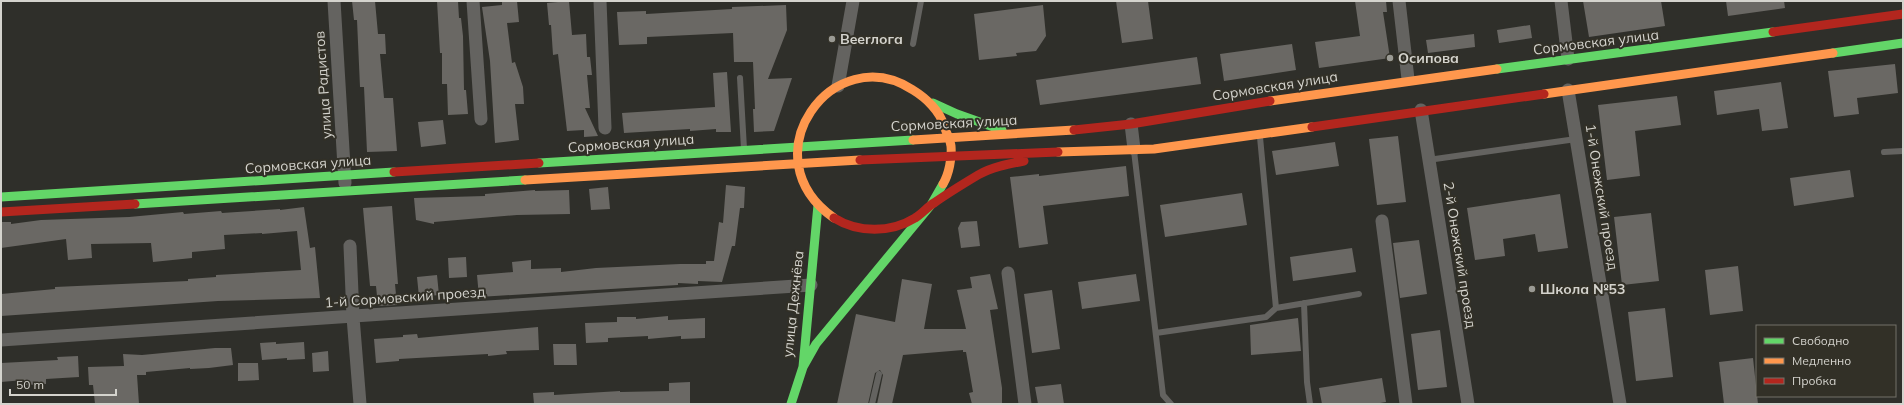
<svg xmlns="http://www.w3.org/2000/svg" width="1904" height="405" viewBox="0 0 1904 405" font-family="Mulish,sans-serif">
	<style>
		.building { fill: #6a6864 }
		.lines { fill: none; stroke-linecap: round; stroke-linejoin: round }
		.lane { stroke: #646360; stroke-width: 6 }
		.street { stroke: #646360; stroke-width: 13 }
		.fast { stroke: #63d668; stroke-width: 9 }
		.slow { stroke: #ff974d; stroke-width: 9 }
		.jam { stroke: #b3261e; stroke-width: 9 }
		.poi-dot { fill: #9a9a94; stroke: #323027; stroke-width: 1.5 }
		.labels { text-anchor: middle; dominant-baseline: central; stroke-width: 4; stroke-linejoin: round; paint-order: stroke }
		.poi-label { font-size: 14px; font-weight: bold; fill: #d4d3cd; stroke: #323027; text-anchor: start }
		.street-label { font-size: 14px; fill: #d4d3cd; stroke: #323027 }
	</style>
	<rect width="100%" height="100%" fill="#2f2f2a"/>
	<path class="building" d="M352 1H375L378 34H385L386 54H380L384 98H393L397 151 367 152 364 87H360L357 20H354Z
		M437 1H458L459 18H461L463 36 464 90H466L468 114 448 115 447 84H442V53H440Z
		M517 1 519 22 507 23 512 63 515 62 523 87 524 104H515L519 140 495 143 490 61 482 7 502 5V2Z
		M569 1 572 35 586 34 587 57H590L592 75H587L590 108H585L598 136 584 137V130L567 131 558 54 553 55 551 25H549L547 3Z
		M1116 1H1148L1153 39 1122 43Z
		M1355 1H1386L1387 12H1383L1390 58 1319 68 1315 42 1360 36Z
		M1583 1H1661L1665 26 1589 37Z
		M1726 1H1784L1785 8 1728 16Z
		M786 5 787 30 768 79 792 78 774 131 754 132 753 109H755L753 62H734L733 33 647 37V44L619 45 617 12 646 11V14L732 9V7Z
		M1043 5 1046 36 1036 51 1016 53 1017 56 979 60 974 14Z
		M1530 25 1532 38 1499 43 1497 30Z
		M1474 34 1475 47 1428 53 1426 40Z
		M1292 44 1296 70 1224 81 1220 54Z
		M1197 57 1201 84 1040 105 1036 80Z
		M1895 64 1898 93 1857 98 1859 114 1834 117 1828 71Z
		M727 72 731 132H716V129L690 131V129L624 133 622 113 715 107 713 73Z
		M1781 82 1788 128 1762 131 1759 109 1717 115 1714 91Z
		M1677 96 1681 125 1635 131 1640 176 1607 180 1598 105Z
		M443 120 446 144 421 147 418 122Z
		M1398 136 1406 202 1377 205 1369 139Z
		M1335 142 1339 166 1276 175 1272 151Z
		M1126 166 1129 196 1043 206 1048 244 1019 248 1010 177 1039 174V176Z
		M1850 170 1854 197 1794 206 1790 178Z
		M726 185 745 187 744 208H740L735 246H732L722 282 698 281V284L678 283V285L627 288 479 297 477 275 513 272 512 262 531 260V269L561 268V272L596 268 680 264H706V261H714L719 222 723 223Z
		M608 187 610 209 591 210 589 189Z
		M535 190V191L569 190 570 214 517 215 434 222V224L416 220 414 198 485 196V194Z
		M1242 193 1247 225 1165 237 1160 205Z
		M1560 194 1568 248 1538 252 1535 234 1503 239 1505 256 1475 260 1467 208Z
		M392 206 398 284H395L397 305 378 306 376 286H370L363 208Z
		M304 207 310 248 315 247 320 298 218 301 1 316V294L55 289V287L188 281V279L216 277V275L301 270 297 231 262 234V233L224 235 225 249 192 252V258L153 262 151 243 91 244 92 258 68 260 66 239 1 248V222H11V224L41 220 129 217 183 212 184 214 221 211 222 213 280 209V210Z
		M1651 213 1659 281 1622 285 1614 217Z
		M977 221 980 246 961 248 958 228 961 222Z
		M1419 240 1427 294 1400 298 1393 243Z
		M1352 248 1356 272 1293 281 1290 257Z
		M466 257 467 277 449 278 448 258Z
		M1738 266 1743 311 1710 315 1705 270Z
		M990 274 998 309 990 310 1002 388V404H972L969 393 973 392 966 352H963V350L903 355 892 404H877L883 375 880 370 875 373 868 404H837L856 314 895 322 902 279 932 284 924 329H966L957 290 972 288 970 277Z
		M1136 274 1140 301 1082 309 1078 282Z
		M437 275 439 295 419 297 417 277Z
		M1052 290 1060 349 1032 353 1024 294Z
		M1665 308 1673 377 1636 381 1628 312Z
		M668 316V320L705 318V338L681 339V336L648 339V336L608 338V342L586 343 585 323 617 322V317H636V319Z
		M1298 318 1301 351 1251 355 1250 325Z
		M538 327 539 350 506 351 507 354 488 356V354L399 359V361L376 363 374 339 403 337V335L417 334 418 338Z
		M1440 330 1447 387 1418 390 1411 334Z
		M276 342V344L304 342 305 359 287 360V358L262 360 260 343Z
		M553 344H576L577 365H554Z
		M215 348H231L233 365 209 368 190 369V368L146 372V375H137L139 404H95L93 385H89L88 367 124 366 123 354 142 355Z
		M328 351 329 371 313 372 312 353Z
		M78 356 79 377 46 379V384L25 385 24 380 1 382V363L58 360 57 357Z
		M1753 358 1758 404H1724L1719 362Z
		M238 363H258L259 380 238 381Z
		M1382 378 1386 402 1374 404H1322L1319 388Z
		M690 382V404H534L533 393 554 392V395L620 391V392L669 391V383Z
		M1061 384 1064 404H1038L1035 387Z"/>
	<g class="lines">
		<path class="lane" d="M913 44 921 1
			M740 78 744 149
			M1260 137 1276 308
			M1134 151 1163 395 1171 404
			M1884 152 1903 151
			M1428 160 1576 139
			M1304 303 1307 382 1310 404
			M1156 333 1266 317 1276 308 1359 294
			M872 404 879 374"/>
		<path class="street" d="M334 1 345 183
			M473 1 481 119
			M600 1 605 128
			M1399 1 1408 79
			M1561 1 1568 59
			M838 86 853 1
			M1568 90 1620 404
			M1421 110 1468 404
			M1131 124 1134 149
			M1382 221 1406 404
			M350 246 353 317 360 404
			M1008 273 1025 404
			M1 340 811 285"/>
		<path class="fast" d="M1833 53 1903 43
			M1497 69 1773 32
			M933 103 957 114 1002 130
			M539 163 913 140
			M1 197 394 172
			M135 204 525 180
			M803 367 816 344 931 205 943 184
			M791 404 803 367 818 205"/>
		<path class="slow" d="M1544 94 1833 53
			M1270 101 1497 69
			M913 140 1074 130
			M1058 152 1154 149 1312 127
			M525 180 860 160
			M834 218C747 157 833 38 913 90 926 98 940 111 944 126 946 132 950 139 951 146 952 158 949 174 943 184"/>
		<path class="jam" d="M1773 32 1903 14
			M1312 127 1544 94
			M1074 130 1131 124 1270 101
			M860 160 1058 152
			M394 172 539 163
			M1 212 135 204
			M834 218C858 233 891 233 915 218 922 214 927 207 934 203 948 193 963 184 978 175 992 167 1008 164 1024 161"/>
	</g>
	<g class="poi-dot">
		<circle cx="832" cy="39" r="4"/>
		<circle cx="1390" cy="58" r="4"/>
		<circle cx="1532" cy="289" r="4"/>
	</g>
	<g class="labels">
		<g class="poi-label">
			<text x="840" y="39">Beerлога</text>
			<text x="1398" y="58">Осипова</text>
			<text x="1540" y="289">Школа №53</text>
		</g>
		<g class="street-label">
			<text transform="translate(1596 42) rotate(-7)">Сормовская улица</text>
			<text transform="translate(323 85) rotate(-94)">улица Радистов</text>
			<text transform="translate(1275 86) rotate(-9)">Сормовская улица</text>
			<text transform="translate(954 123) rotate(-3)">Сормовская улица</text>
			<text transform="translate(631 143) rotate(-4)">Сормовская улица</text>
			<text transform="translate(308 164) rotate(-4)">Сормовская улица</text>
			<text transform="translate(1602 197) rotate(81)">1-й Онежский проезд</text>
			<text transform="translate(1460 255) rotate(81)">2-й Онежский проезд</text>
			<text transform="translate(405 297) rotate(-4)">1-й Сормовский проезд</text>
			<text transform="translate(793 304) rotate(-84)">улица Дежнёва</text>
		</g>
	</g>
	<rect width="1904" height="405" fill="none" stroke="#d4d3cd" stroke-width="4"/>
	<rect x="1756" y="325" width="140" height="72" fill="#323027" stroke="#737169"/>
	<rect x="1764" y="338" width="20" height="6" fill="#63d668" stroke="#737169"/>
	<text x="1792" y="345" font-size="12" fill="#d4d3cd">Свободно</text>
	<rect x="1764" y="358" width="20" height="6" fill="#ff974d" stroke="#737169"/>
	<text x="1792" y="365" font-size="12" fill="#d4d3cd">Медленно</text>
	<rect x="1764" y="378" width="20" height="6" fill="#b3261e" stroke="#737169"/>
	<text x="1792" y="385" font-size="12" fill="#d4d3cd">Пробка</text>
	<path d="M10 389v6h106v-6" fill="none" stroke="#d4d3cd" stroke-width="2"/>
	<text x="16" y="389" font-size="12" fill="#d4d3cd" stroke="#323027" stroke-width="3" paint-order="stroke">50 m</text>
</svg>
